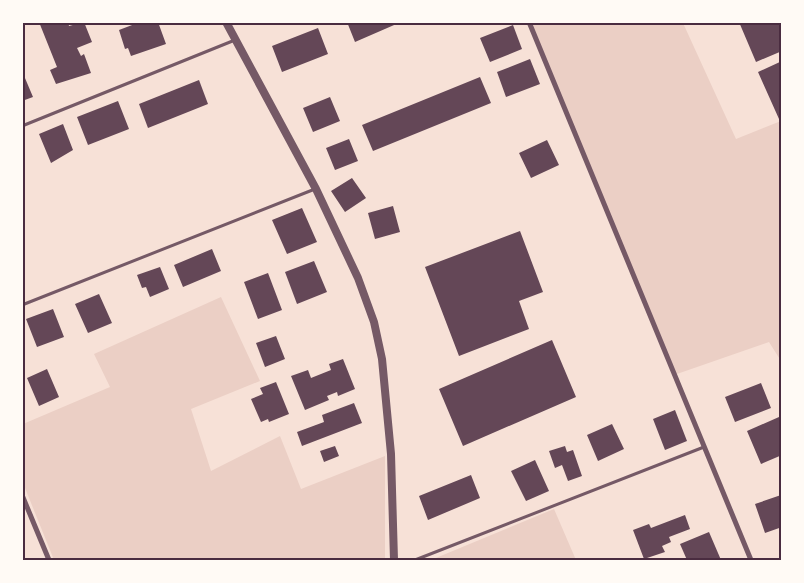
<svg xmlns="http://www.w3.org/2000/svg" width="804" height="583" viewBox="0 0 804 583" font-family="'DM Sans',sans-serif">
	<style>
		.green { fill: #ebcfc5 }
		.building { fill: #644757 }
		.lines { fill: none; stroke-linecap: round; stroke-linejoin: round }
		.service { stroke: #755966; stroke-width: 3 }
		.minor { stroke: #755966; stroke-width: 5 }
		.tertiary { stroke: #755966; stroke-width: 8 }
		.neatline { fill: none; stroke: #4a2c40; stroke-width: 2 }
	</style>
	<rect width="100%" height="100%" fill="#f7e1d7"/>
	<path class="green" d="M529 23H683L736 139 781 121V361L769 342 674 375Z
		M221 297 260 381 191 409 211 471 280 436 301 489 385 456V560H54L23 483V424L110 387 94 354Z
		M554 509 576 560H429H431Z"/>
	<path class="building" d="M39 22H68L69 26 84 22 92 42 77 48 81 56 84 54 91 73 56 84 50 70 57 67Z
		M140 22H158L166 44 131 56 128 48 125 49 119 30Z
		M347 22H401L355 42Z
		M739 22H782V51L756 62Z
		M513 25 522 49 490 62 480 38Z
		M318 28 328 54 282 72 272 46Z
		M530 59 540 84 506 97 497 72Z
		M782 61V118L779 119 758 72Z
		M22 71 33 97 22 101Z
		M480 77 491 103 373 151 362 125Z
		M199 80 208 104 148 128 139 104Z
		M330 97 340 121 313 132 303 108Z
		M118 101 129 129 88 145 77 117Z
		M63 124 73 150 51 163 39 134Z
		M349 139 358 161 335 170 326 148Z
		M547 140 559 165 531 178 519 153Z
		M352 178 366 198 345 212 331 191Z
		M393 206 400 232 375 239 368 213Z
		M302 208 317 242 287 254 272 220Z
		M520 231 543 292 519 301 529 329 459 356 425 267Z
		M212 249 221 271 183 287 174 265Z
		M314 261 327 292 297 304 285 272Z
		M160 267 169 289 150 297 146 287 142 288 137 275Z
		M268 273 282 310 258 319 244 282Z
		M99 294 112 323 88 333 75 304Z
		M53 309 64 337 37 347 26 319Z
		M276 336 285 359 265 367 256 343Z
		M552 340 576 397 463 446 439 389Z
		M343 359 355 389 338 396 337 392 327 396 329 400 305 410 291 376 308 370 311 378 331 370 329 364Z
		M47 369 59 397 39 406 27 378Z
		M276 382 289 414 269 422 268 419 261 422 251 399 263 394 260 388Z
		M761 383 771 408 735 422 725 397Z
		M354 403 362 423 302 446 297 432 324 422 322 415Z
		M675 410 687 441 665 450 653 419Z
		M779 417 782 424V455L761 464 747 431Z
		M612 424 624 449 598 461 587 435Z
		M335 446 339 456 324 462 320 451Z
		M565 446 567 452 573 450 582 476 568 481 562 465 555 468 549 451Z
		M535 460 549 491 526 501 511 471Z
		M471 475 480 498 428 520 419 496Z
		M781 495 782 527 765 533 755 504Z
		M685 515 690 529 669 537 671 542 662 546 665 552 644 559 633 530 649 524 651 528Z
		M709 532 721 560H687L680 544Z"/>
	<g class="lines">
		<path class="service" d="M22 126 235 40
			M22 305 315 189
			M415 560 704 447"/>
		<path class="minor" d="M529 22 751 560
			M22 495 49 560"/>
		<path class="tertiary" d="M226 22 316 189 358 278 374 322 382 359 391 454 394 560"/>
	</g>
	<rect width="804" height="583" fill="none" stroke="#fffaf5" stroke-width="48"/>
	<rect x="24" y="24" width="756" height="535" class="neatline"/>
</svg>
